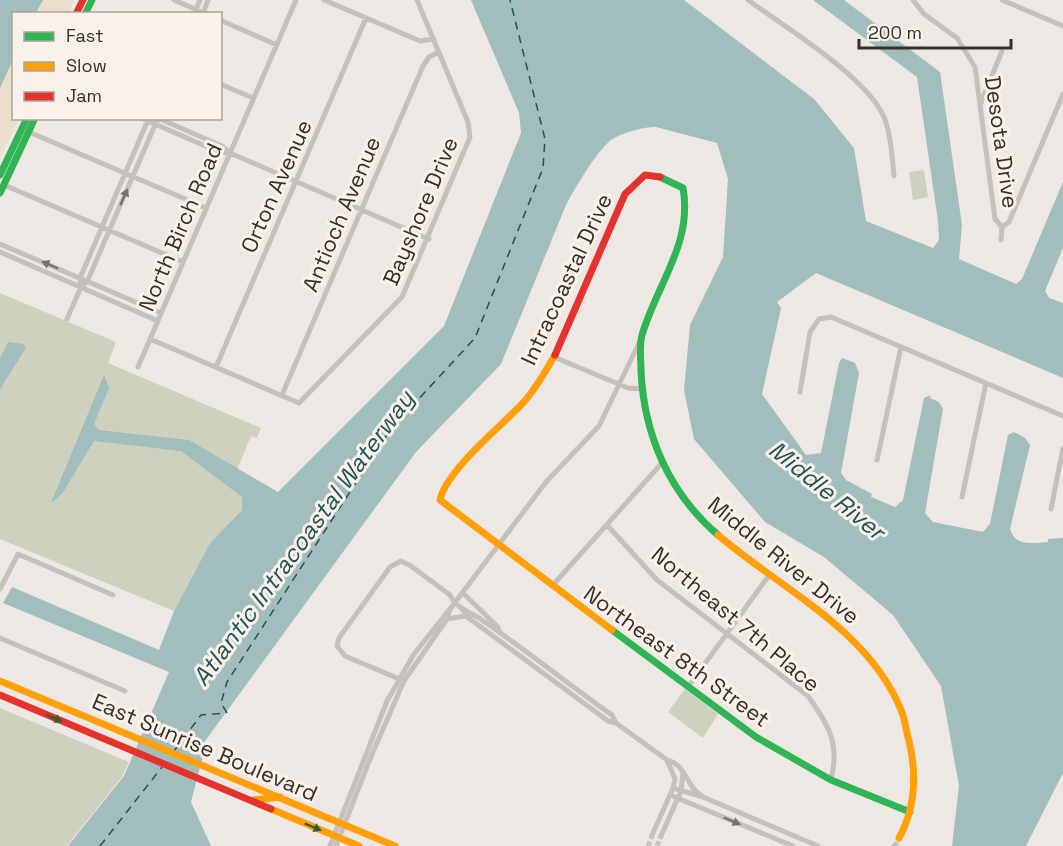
<svg xmlns="http://www.w3.org/2000/svg" width="1063" height="846" viewBox="0 0 1063 846" font-family="'Space Grotesk',sans-serif">
	<style>
		.green { fill: #ced1be }
		.sand { fill: #ebdfcc }
		.water { fill: #a1bdbc }
		.lines { fill: none; stroke-linecap: round; stroke-linejoin: round }
		.ferry { stroke: #235355; stroke-width: 1.5; stroke-dasharray: 8 6; stroke-linecap: butt }
		.street-tunnel { stroke: #c9c3be; stroke-width: 5; stroke-dasharray: 5 2.5; stroke-linecap: butt }
		.street { stroke: #c6c0bc; stroke-width: 5 }
		.fast { stroke: #30b455; stroke-width: 7 }
		.slow { stroke: #ff9f0a; stroke-width: 7 }
		.jam { stroke: #e5322d; stroke-width: 7 }
		.oneway { fill: #77706c }
		.oneway2 { fill: #355d39 }
		.labels { text-anchor: middle; dominant-baseline: central; stroke-width: 6; stroke-linejoin: round; paint-order: stroke }
		.street-label { font-size: 22px; fill: #372e2a; stroke: #f9f2eb }
		.water-label { font-size: 24px; font-style: italic; fill: #235355; stroke: #f9f2eb }
	</style>
	<rect width="100%" height="100%" fill="#ede8e3"/>
	<path class="green" d="M924 170 928 197 913 200 909 172Z
		M0 293 116 342 108 363 261 428 257 438 251 436 230 487 242 497V510L210 543 174 611 0 539Z
		M685 689 718 714 703 738 668 712Z
		M0 708 129 762 122 777 67 846H0Z"/>
	<path class="sand" d="M43 0H75L69 13H36Z
		M13 60 14 118 19 119 0 157V88Z"/>
	<path class="water" d="M0 0H43L36 13 14 14 13 60 0 88Z
		M471 0H684L814 99 854 148 866 221 933 248 939 240 938 221 917 77 813 0H844L940 72 962 225 959 259 1016 284 1022 279 1063 182V248L1045 291 1049 298 1063 303V378L816 273 777 302 781 308 762 394 806 455 821 453 839 363 842 358 855 363 859 373 841 473 846 480 872 494 871 497 895 507 903 500 924 398 931 395 930 398 939 402 943 409 925 513 933 522 983 532 990 524 1008 435 1014 432 1025 438 1030 445 1010 529C1015 547 1033 543 1048 542V539L1063 538V773L1026 846H952L959 786 941 686 893 615 824 557 765 522 694 439 684 390 690 325 723 257 728 179 717 143 656 127C643 127 621 133 611 140 596 152 575 188 566 205L501 364 416 452 200 748 203 755 191 802 211 846H68L124 776 169 672 3 603 12 587 159 650 174 611 210 543 242 510V497L181 451 94 441 62 494 51 503 104 375 109 388 94 424 99 430 189 440 278 492 444 326 521 133 519 113Z
		M8 342 23 344 26 348 0 389V358Z"/>
	<g class="lines">
		<path class="ferry" d="M227 713 221 703 227 682 390 430 475 338 543 168 545 139 510 0
			M174 751 201 715 226 713
			M100 846 162 767"/>
		<path class="street-tunnel" d="M648 846 653 833
			M657 846 661 836"/>
		<path class="street" d="M174 0 206 14
			M324 0 420 41 434 39
			M748 0C785 27 867 77 884 117 891 135 892 156 894 176
			M913 0 924 14 957 38 975 67 995 219 1002 227 1001 240
			M1002 0 1063 26
			M194 14 200 0
			M203 14 208 0
			M220 20 277 45
			M220 84 253 98
			M980 105 1002 51
			M141 118 219 152 230 153 429 239
			M158 118 222 146 230 153
			M29 132 206 208
			M4 185 183 262
			M1002 227 1009 222 1063 94
			M0 244 161 313
			M0 252 158 321
			M81 287 80 278 148 120
			M67 319 81 287 87 282 158 118
			M150 339 299 403 402 297 470 137 468 122 417 0
			M554 357 628 388 642 389
			M138 367 296 0
			M216 367 366 18
			M800 392 810 332 819 319 831 317 1063 416
			M282 395 423 66 429 57 439 52
			M877 460 901 347
			M962 497 986 383
			M1051 509 1063 448
			M607 525 657 580 808 696C829 726 840 743 831 780
			M552 586 661 464
			M0 589 18 554 113 595
			M463 593 497 626 500 633
			M462 609 466 616 608 721 616 723
			M447 619 466 616
			M0 638 125 691
			M404 681 345 656 337 646 339 638 390 567 401 561 411 566 450 595C456 608 470 612 482 620 526 650 568 684 612 715L616 723 667 760C682 764 685 777 693 788 696 792 700 794 703 797
			M688 687 770 574
			M673 788 703 797 818 846
			M670 795 793 846
			M653 833 673 788 675 779 667 760
			M661 836 681 791 683 773
			M330 846 387 701 414 654 449 610
			M336 846 372 754 404 681 447 619 450 609 546 482 599 426 639 343
			M894 846 896 844"/>
		<path class="fast" d="M85 14 92 0
			M0 175 27 118
			M660 177 683 188C693 243 657 284 642 335 639 346 641 359 641 371 644 435 669 493 718 535
			M0 193 35 118
			M612 630 756 737 831 780 910 812"/>
		<path class="slow" d="M555 355C545 372 534 392 521 405 499 428 446 471 440 500L612 630
			M718 535C781 589 868 629 901 710 905 719 906 731 909 741 917 775 916 807 899 838
			M0 681 395 846
			M253 800 280 797
			M271 809 359 846"/>
		<path class="jam" d="M76 14 83 0
			M555 355 625 194 645 175 660 177
			M0 695 271 809"/>
	</g>
	<defs><path id="oneway-solid" d="M-6-.8H1V-3.2L6.5 0L1 3.2V.8H-6Z" transform="scale(1.5)"/></defs>
	<g class="oneway">
		<use href="#oneway-solid" transform="translate(124 197) rotate(-66)"/>
		<use href="#oneway-solid" transform="translate(50 265) rotate(-157)"/>
		<use href="#oneway-solid" transform="translate(732 821) rotate(23)"/>
	</g>
	<g class="oneway2">
		<use href="#oneway-solid" transform="translate(54 718) rotate(23)"/>
		<use href="#oneway-solid" transform="translate(313 827) rotate(23)"/>
	</g>
	<g class="labels">
		<g class="street-label">
			<text transform="translate(1002 142) rotate(82)">Desota Drive</text>
			<text transform="translate(276 186) rotate(-66)">Orton Avenue</text>
			<text transform="translate(420 211) rotate(-67)">Bayshore Drive</text>
			<text transform="translate(341 214) rotate(-67)">Antioch Avenue</text>
			<text transform="translate(180 227) rotate(-67)">North Birch Road</text>
			<text transform="translate(566 279) rotate(-65)">Intracoastal Drive</text>
			<text transform="translate(784 560) rotate(39)">Middle River Drive</text>
			<text transform="translate(736 619) rotate(40)">Northeast 7th Place</text>
			<text transform="translate(677 656) rotate(36)">Northeast 8th Street</text>
			<text transform="translate(205 747) rotate(23)">East Sunrise Boulevard</text>
		</g>
		<g class="water-label">
			<text transform="translate(827 490) rotate(39)">Middle River</text>
			<text transform="translate(303 538) rotate(-54)">Atlantic Intracoastal Waterway</text>
		</g>
	</g>
	<rect x="12" y="12" width="210" height="108" fill="#f9f2eb" stroke="#aba49e" stroke-width="1.5"/>
	<rect x="24" y="32" width="30" height="9" fill="#30b455" stroke="#aba49e" stroke-width="1.5"/>
	<text x="66" y="42" font-size="18" fill="#372e2a">Fast</text>
	<rect x="24" y="62" width="30" height="9" fill="#ff9f0a" stroke="#aba49e" stroke-width="1.5"/>
	<text x="66" y="72" font-size="18" fill="#372e2a">Slow</text>
	<rect x="24" y="92" width="30" height="9" fill="#e5322d" stroke="#aba49e" stroke-width="1.5"/>
	<text x="66" y="102" font-size="18" fill="#372e2a">Jam</text>
	<path d="M859 39v9h152v-9" fill="none" stroke="#372e2a" stroke-width="3"/>
	<text x="868" y="39" font-size="18" fill="#372e2a" stroke="#f9f2eb" stroke-width="4.5" paint-order="stroke">200 m</text>
</svg>
